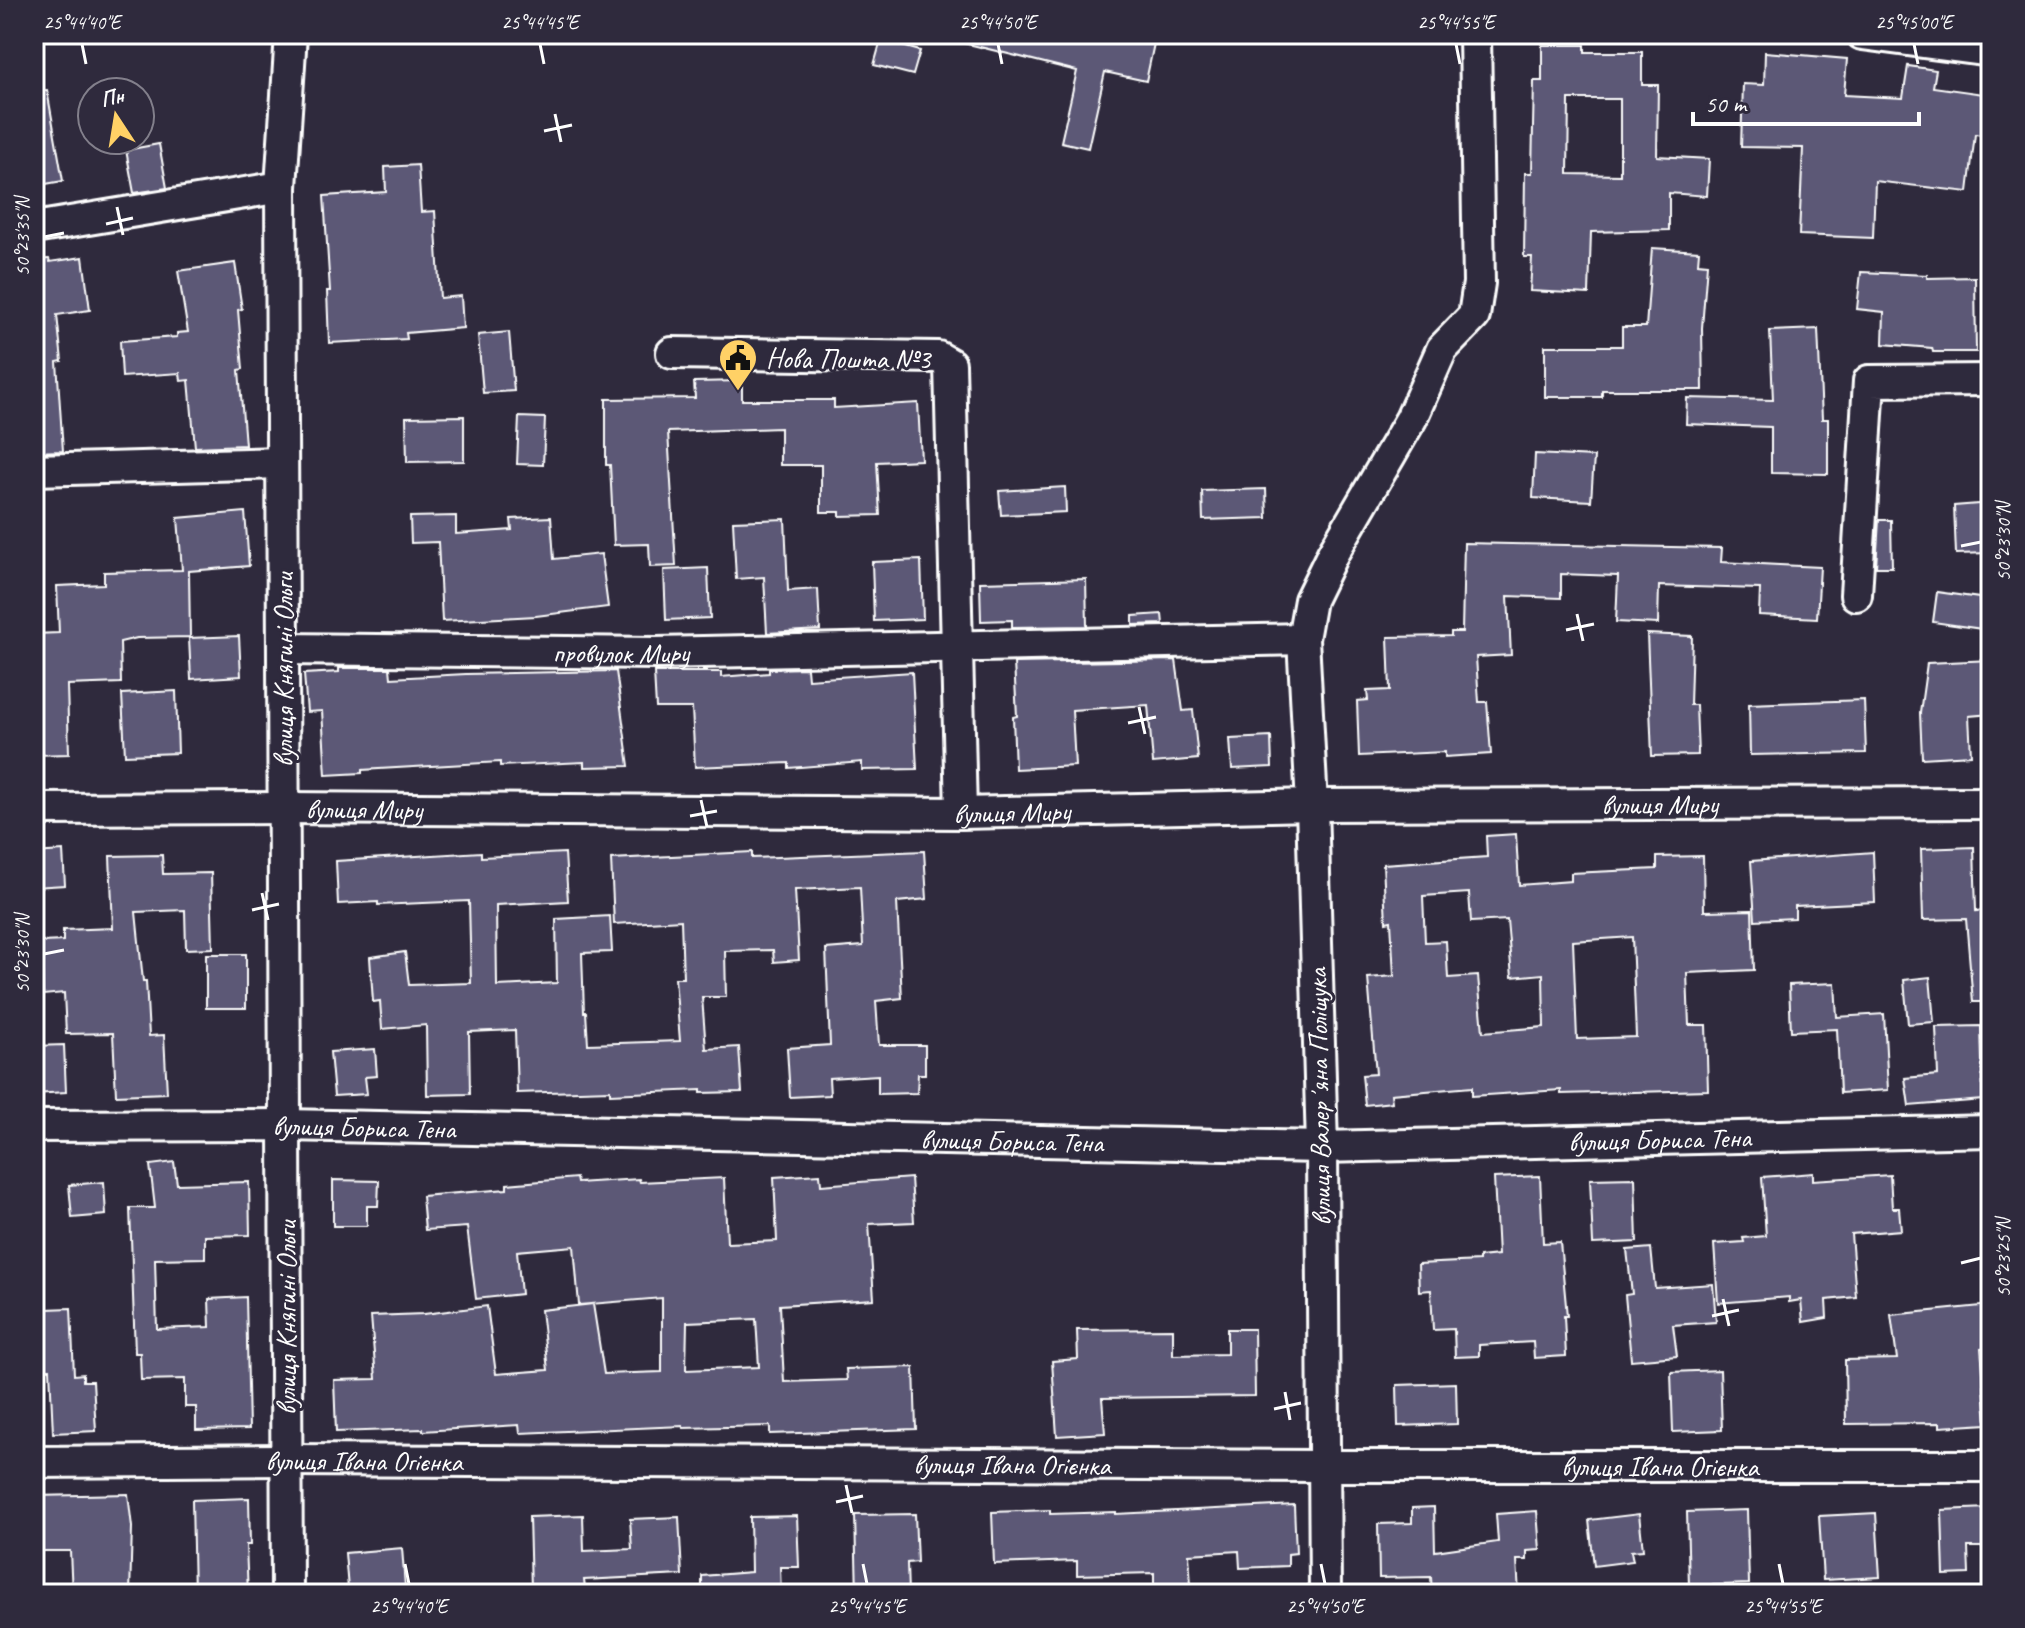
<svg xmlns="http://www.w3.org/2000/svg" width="2025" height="1628" viewBox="0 0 2025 1628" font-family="Caveat,sans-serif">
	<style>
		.building { fill: #5b5876; stroke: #fff; stroke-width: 2; fill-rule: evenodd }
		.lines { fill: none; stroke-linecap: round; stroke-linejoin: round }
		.minor-casing { stroke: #fff; stroke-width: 36 }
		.minor { stroke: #2f2a3d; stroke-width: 30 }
		.ticks { fill: none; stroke: #fff; stroke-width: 3 }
		.labels { text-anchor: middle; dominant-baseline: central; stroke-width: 6; stroke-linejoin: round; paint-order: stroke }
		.poi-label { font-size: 28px; fill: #fff; stroke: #2f2a3d; text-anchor: start }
		.street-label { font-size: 28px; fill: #fff; stroke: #2f2a3d }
		.neatline { fill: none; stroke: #fff; stroke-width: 3 }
		.ticks-label { font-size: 20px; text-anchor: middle; fill: #fff }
	</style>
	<rect width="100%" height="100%" fill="#2f2a3d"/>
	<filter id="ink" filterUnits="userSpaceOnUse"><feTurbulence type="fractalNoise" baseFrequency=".0125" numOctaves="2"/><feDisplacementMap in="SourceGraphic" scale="16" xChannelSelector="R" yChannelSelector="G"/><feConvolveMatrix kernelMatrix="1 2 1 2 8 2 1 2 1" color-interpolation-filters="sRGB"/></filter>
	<g filter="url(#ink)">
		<path class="building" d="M965 34H1156L1146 81 1105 72 1088 148 1061 142 1077 71 964 43Z
			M881 40 920 51 913 75 874 65Z
			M1542 45H1585V52H1642V85H1658L1657 156 1709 159 1707 196 1669 193V230L1591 232 1589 294 1530 291 1532 257H1524L1525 173H1532L1534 81H1542ZM1569 99H1620V175L1568 174Z
			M1765 52 1847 59 1844 95 1903 98 1908 66 1936 70 1933 87 1991 95V136L1975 134 1968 192 1875 181 1873 238 1799 235 1803 148 1741 147 1743 84 1764 85Z
			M47 90 63 181 34 186V91Z
			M159 144 167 188 134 193 126 150Z
			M418 165 421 212 435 211 440 298 461 296 463 328 406 333 407 339 329 343 327 291H330L324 196 386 192 385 167Z
			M1652 248 1699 251 1698 263 1707 264 1702 328 1703 390H1602V397H1545V346H1622V327H1646Z
			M83 257 90 310 57 315 62 361 57 362 63 451 34 452V260L49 259 50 262Z
			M235 263 242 309 238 310 243 369 239 370 245 445 195 447 189 380 181 381 180 373 122 377 120 341 177 337V333L188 332 178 271Z
			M1861 272 1927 275V278L1975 277 1976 352H1933L1932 348 1883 344 1884 312 1857 309Z
			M1818 329 1822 419H1828V474L1771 473V427L1686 424 1687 398 1773 400 1770 331Z
			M509 332 514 391 483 393 478 335Z
			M742 381V400H834V408L918 403 921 460 877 462 880 515 840 516V512H821V465H780V428L668 432 676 566 650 567 649 544 614 545 610 465H606V399L695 398 694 382Z
			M464 416V461L407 462 406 417Z
			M519 417 545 418 543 465 517 464Z
			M1535 454 1594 457 1591 501 1533 498Z
			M1065 487 1066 512 1001 515 999 491Z
			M1266 489 1267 518 1203 520 1202 491Z
			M1991 503V553L1956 554 1954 506Z
			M245 512 249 566 189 571 190 637 137 638 120 642 121 683 67 685 69 754 34 755V634L59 633 57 586 104 584V572L182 570 178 518Z
			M456 516V534L512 530 511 519 551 517 554 559 601 554 608 607 536 616 442 621 438 542 411 543 410 517Z
			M785 519 788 591 818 589 820 630 767 633 764 577 736 579 733 521Z
			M1879 520H1891L1892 567H1876Z
			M1464 543 1722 548 1721 562 1820 567 1817 618 1759 615 1760 589 1659 586 1658 624 1616 622 1618 576 1561 574V598L1508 596 1511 655 1476 657 1479 702H1487L1491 754 1445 757V752L1359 756 1357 701 1368 700 1367 691 1390 690 1388 637 1451 636V632H1462Z
			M921 560 923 619 874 621 872 562Z
			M708 568 710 618 666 620 664 570Z
			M1086 579 1087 626 1012 627V620L981 621 980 582Z
			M1937 592 1979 598 1982 629 1933 622Z
			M1162 614 1163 624 1133 625V616Z
			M1647 634 1692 636 1690 705H1696L1698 755 1652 756Z
			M239 636 241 676 191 679 189 638Z
			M1176 660 1183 711 1193 710 1198 759 1153 763 1148 705 1072 710 1075 766 1015 769 1013 717 1017 716 1014 663Z
			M1991 660V714L1969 716 1971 755 1922 758 1920 713 1927 663Z
			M339 668H390L391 678 466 674 616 671 629 766 584 767V762L500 766V762L362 770V773L326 775 322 711 307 712 304 674 339 672Z
			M807 668 808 679 912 672 917 769 862 770V762L789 768V763L695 767 692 708H656L654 672H721V677L769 673V669Z
			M176 691 178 753 125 755 122 694Z
			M1864 700 1866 753 1750 755 1749 704Z
			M1271 737 1272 767 1232 769 1230 739Z
			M1516 834 1519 885 1571 881V873L1657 869V857L1703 856 1704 911 1752 910 1754 970 1687 973 1689 1025H1706L1708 1090 1561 1094V1090L1472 1096V1087L1391 1094 1392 1102 1365 1105 1362 1075 1376 1074 1368 978 1394 976 1391 921 1386 922 1383 864 1487 857 1486 836ZM1469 893 1471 922 1507 920 1512 977 1543 974 1544 1027 1483 1032 1478 976 1448 978 1446 941 1425 942 1423 896ZM1632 937 1636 1037 1577 1039 1573 941Z
			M1974 847 1976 911 1991 909V1002H1973L1966 919 1923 920 1921 849Z
			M63 851 65 885 34 887V853Z
			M924 851 927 899 897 902 902 998 876 1001 879 1045H925V1074H918L917 1093 878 1094V1075L829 1078 830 1095 790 1097 787 1048 830 1045 826 949 863 946 860 887 795 890 799 960 774 962 773 950 725 951 726 997H702L706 1049 739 1047 742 1092 701 1093V1090L610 1094V1090L517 1093 515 1030 469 1032 470 1094 427 1095 426 1025 382 1029 380 1001 373 1002 370 957 405 952 409 985 471 983 469 901 378 905V902L338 904 336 861 481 852V857L565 853 568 901 496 905 497 986 557 983 556 919 610 916 612 952 582 953 584 1012H586L588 1044 680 1041 675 978H683L681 920 614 924 611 859 752 852V858Z
			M1873 852 1875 902 1795 906V918L1755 920 1751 861Z
			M162 855 163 874 211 873 213 948 186 949 185 910 136 912 143 981H146L149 1036 164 1035 167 1093 116 1095 113 1033 66 1034 64 993 43 995 41 942 63 941V930L113 928 110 856Z
			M206 954H246V1008H206Z
			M1930 977 1934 1022 1908 1024 1904 980Z
			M1835 983 1837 1017 1884 1014 1888 1090 1840 1093 1837 1029 1791 1031 1789 985Z
			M1981 1026 1983 1100 1909 1106 1905 1078 1938 1075 1936 1027Z
			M64 1045 66 1092 34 1094V1046Z
			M375 1049 377 1076 365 1077 367 1094 334 1096 330 1052Z
			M174 1162 177 1184 249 1182 250 1235 205 1236V1258L155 1259 157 1329 210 1327 209 1299 246 1297 249 1429 196 1430V1407H185V1379L141 1380 140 1353H135L130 1208H155L150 1165Z
			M1813 1173V1180L1890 1175 1892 1208H1899L1901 1230 1851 1234 1856 1297 1826 1300 1827 1318 1803 1322 1801 1300 1789 1302V1297L1718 1303 1714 1244 1744 1242 1743 1238 1766 1236 1762 1177Z
			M820 1174 821 1185 911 1178 914 1222 869 1224 874 1299 780 1305 784 1382 847 1380 846 1369 914 1367 916 1429 770 1434V1426L683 1428V1426L520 1433 519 1425 423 1431V1429L336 1432 334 1380 376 1379 371 1316 424 1314 487 1306 496 1374 548 1370 541 1310 593 1304 604 1374 662 1372V1298L579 1305 574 1246 517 1251 521 1294 476 1299 467 1227 425 1230 422 1196 507 1189V1184L576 1178 577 1183 639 1179 640 1182 724 1178 727 1243 777 1241 774 1177ZM756 1319 759 1367 686 1370 687 1322Z
			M1540 1176 1543 1243 1560 1242 1567 1316H1564L1566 1356 1534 1358 1533 1342 1479 1345V1356L1455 1357 1454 1329 1433 1330 1431 1290 1419 1291 1418 1264 1479 1261V1257L1498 1255 1494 1178Z
			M1635 1178 1637 1242 1593 1244 1590 1179Z
			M333 1180 379 1181 378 1206H367V1226H333Z
			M104 1182 106 1215 72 1218 69 1185Z
			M1651 1248 1655 1288 1713 1284 1716 1322 1673 1325 1677 1356 1631 1360 1625 1295 1632 1294 1627 1250Z
			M1991 1305V1347L1981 1348 1987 1424 1940 1427V1423L1846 1424 1845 1360 1897 1359 1891 1315Z
			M71 1308 74 1375 83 1374V1381H93L96 1431 53 1433 50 1369H44L42 1320 46 1319V1309Z
			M1173 1329V1355L1227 1354V1329H1254L1255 1396 1102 1398 1105 1433 1057 1436 1052 1361 1078 1359 1077 1330Z
			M1720 1370 1722 1430 1673 1432 1671 1372Z
			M1456 1383 1457 1424 1398 1426 1397 1385Z
			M128 1494 132 1527 130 1594H72L70 1551H34V1496Z
			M249 1498 250 1545H246L248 1594H194L192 1500Z
			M1294 1505 1296 1553 1288 1554V1566L1240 1568 1239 1551 1189 1554 1191 1585 1154 1587V1573L1077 1575V1561L994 1564 992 1512 1050 1510V1514L1116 1512V1514Z
			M1434 1507 1435 1551 1498 1542 1496 1514 1537 1511 1540 1550 1527 1551V1560H1517L1519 1594H1432L1431 1577 1379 1578 1378 1524 1412 1523V1508Z
			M1988 1508 1990 1547H1968L1969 1574 1944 1575 1942 1510Z
			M1747 1510 1749 1584 1689 1586 1687 1512Z
			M1876 1513 1880 1577 1823 1580 1819 1516Z
			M915 1514 917 1562 907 1563 908 1594H857L855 1515Z
			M1639 1514 1643 1550 1631 1551 1633 1561 1594 1566 1589 1520Z
			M583 1515 584 1551 632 1549 630 1519 679 1517 682 1575 584 1580 585 1588 531 1589 529 1517Z
			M797 1516 799 1567H780L781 1594H702V1576L751 1572 750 1517Z
			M402 1548 405 1587 348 1589 345 1553Z"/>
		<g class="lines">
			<g class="minor-casing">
				<g id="minor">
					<path d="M1862 34 1991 51"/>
					<path d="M34 228 281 187"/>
					<path d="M672 353 938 357 950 364 961 813"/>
					<path d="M34 470 282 463"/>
					<path d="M1856 595 1869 381 1991 380"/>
					<path id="s1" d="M283 649 656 653 1303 639"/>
					<path id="s2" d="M34 809 284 808 961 813 1312 805 1991 803"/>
					<path id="s3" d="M34 1126 285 1125 1322 1147 1991 1131"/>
					<path id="s4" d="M34 1462 287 1460 1322 1466H1991"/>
					<path d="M287 1594 281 187 291 34"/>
					<path d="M1325 1594 1322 1147 1312 805 1303 639 1310 600 1333 553 1411 419 1442 349 1474 316 1479 283 1475 34"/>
				</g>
			</g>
			<use href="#minor" class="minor"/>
		</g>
	</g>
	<path class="ticks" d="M82 44 86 64M540 44 544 64M998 44 1002 64M1456 44 1460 64M1914 44 1918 64M555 114 561 142M544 131 572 125M117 207 123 235M106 224 133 218M44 237 64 233M1961 546 1981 542M1577 614 1583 641M1566 630 1594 624M1139 707 1145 734M1128 723 1156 717M701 800 707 827M690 816 717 811M262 893 268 920M252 910 279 904M44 954 64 950M1961 1263 1981 1258M1723 1299 1729 1326M1712 1316 1739 1310M1285 1392 1290 1420M1274 1409 1301 1403M846 1485 852 1513M836 1502 863 1496M405 1564 409 1584M863 1564 867 1584M1321 1564 1325 1584M1779 1564 1783 1584"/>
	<defs>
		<g id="civic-pin" transform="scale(2)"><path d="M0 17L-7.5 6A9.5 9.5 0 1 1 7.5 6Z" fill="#ffd166" stroke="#2f2a3d"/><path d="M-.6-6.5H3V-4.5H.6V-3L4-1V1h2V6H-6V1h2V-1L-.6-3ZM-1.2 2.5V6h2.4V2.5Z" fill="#111"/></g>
	</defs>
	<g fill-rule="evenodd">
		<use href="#civic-pin" x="738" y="358"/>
	</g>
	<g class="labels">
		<g class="poi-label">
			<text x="766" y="358">Нова Пошта №3</text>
		</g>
		<g class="street-label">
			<text stroke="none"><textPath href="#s1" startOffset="338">провулок Миру</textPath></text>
			<text transform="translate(283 670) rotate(-90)">вулиця Княгині Ольги</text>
			<text stroke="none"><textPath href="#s2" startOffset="1626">вулиця Миру</textPath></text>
			<text stroke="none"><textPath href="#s2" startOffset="330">вулиця Миру</textPath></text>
			<text stroke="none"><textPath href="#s2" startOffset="978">вулиця Миру</textPath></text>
			<text transform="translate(1319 1097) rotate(-91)">вулиця Валерʼяна Поліщука</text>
			<text stroke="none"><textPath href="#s3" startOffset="330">вулиця Бориса Тена</textPath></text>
			<text stroke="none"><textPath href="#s3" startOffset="1626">вулиця Бориса Тена</textPath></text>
			<text stroke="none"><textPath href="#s3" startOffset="978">вулиця Бориса Тена</textPath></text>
			<text transform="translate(286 1318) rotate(-90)">вулиця Княгині Ольги</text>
			<text stroke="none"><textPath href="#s4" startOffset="330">вулиця Івана Огієнка</textPath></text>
			<text stroke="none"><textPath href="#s4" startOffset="978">вулиця Івана Огієнка</textPath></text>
			<text stroke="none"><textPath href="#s4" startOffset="1626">вулиця Івана Огієнка</textPath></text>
		</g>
	</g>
	<rect width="2025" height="1628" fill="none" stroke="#2f2a3d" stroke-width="88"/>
	<g transform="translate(116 116) rotate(348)"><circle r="38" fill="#2f2a3d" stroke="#827f8b" stroke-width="2"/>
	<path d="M0-6L14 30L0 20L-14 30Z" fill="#ffd166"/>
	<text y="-12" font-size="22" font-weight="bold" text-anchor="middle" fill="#ffffff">Пн</text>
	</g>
	<path d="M1693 112v12h226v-12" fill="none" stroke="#ffffff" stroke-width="4"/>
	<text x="1705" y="112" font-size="24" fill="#ffffff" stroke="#2f2a3d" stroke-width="6" paint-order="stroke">50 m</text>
	<rect x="44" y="44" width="1937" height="1540" class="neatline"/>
	<g class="ticks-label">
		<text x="82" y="29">25°44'40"E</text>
		<text x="540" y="29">25°44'45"E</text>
		<text x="998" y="29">25°44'50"E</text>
		<text x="1456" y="29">25°44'55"E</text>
		<text x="1914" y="29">25°45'00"E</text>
		<text transform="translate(22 237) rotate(-90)" y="7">50°23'35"N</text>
		<text transform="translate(2003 542) rotate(-90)" y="7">50°23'30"N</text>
		<text transform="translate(22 954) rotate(-90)" y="7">50°23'30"N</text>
		<text transform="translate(2003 1258) rotate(-90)" y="7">50°23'25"N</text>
		<text x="409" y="1613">25°44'40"E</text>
		<text x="867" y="1613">25°44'45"E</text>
		<text x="1325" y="1613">25°44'50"E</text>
		<text x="1783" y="1613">25°44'55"E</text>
	</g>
</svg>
